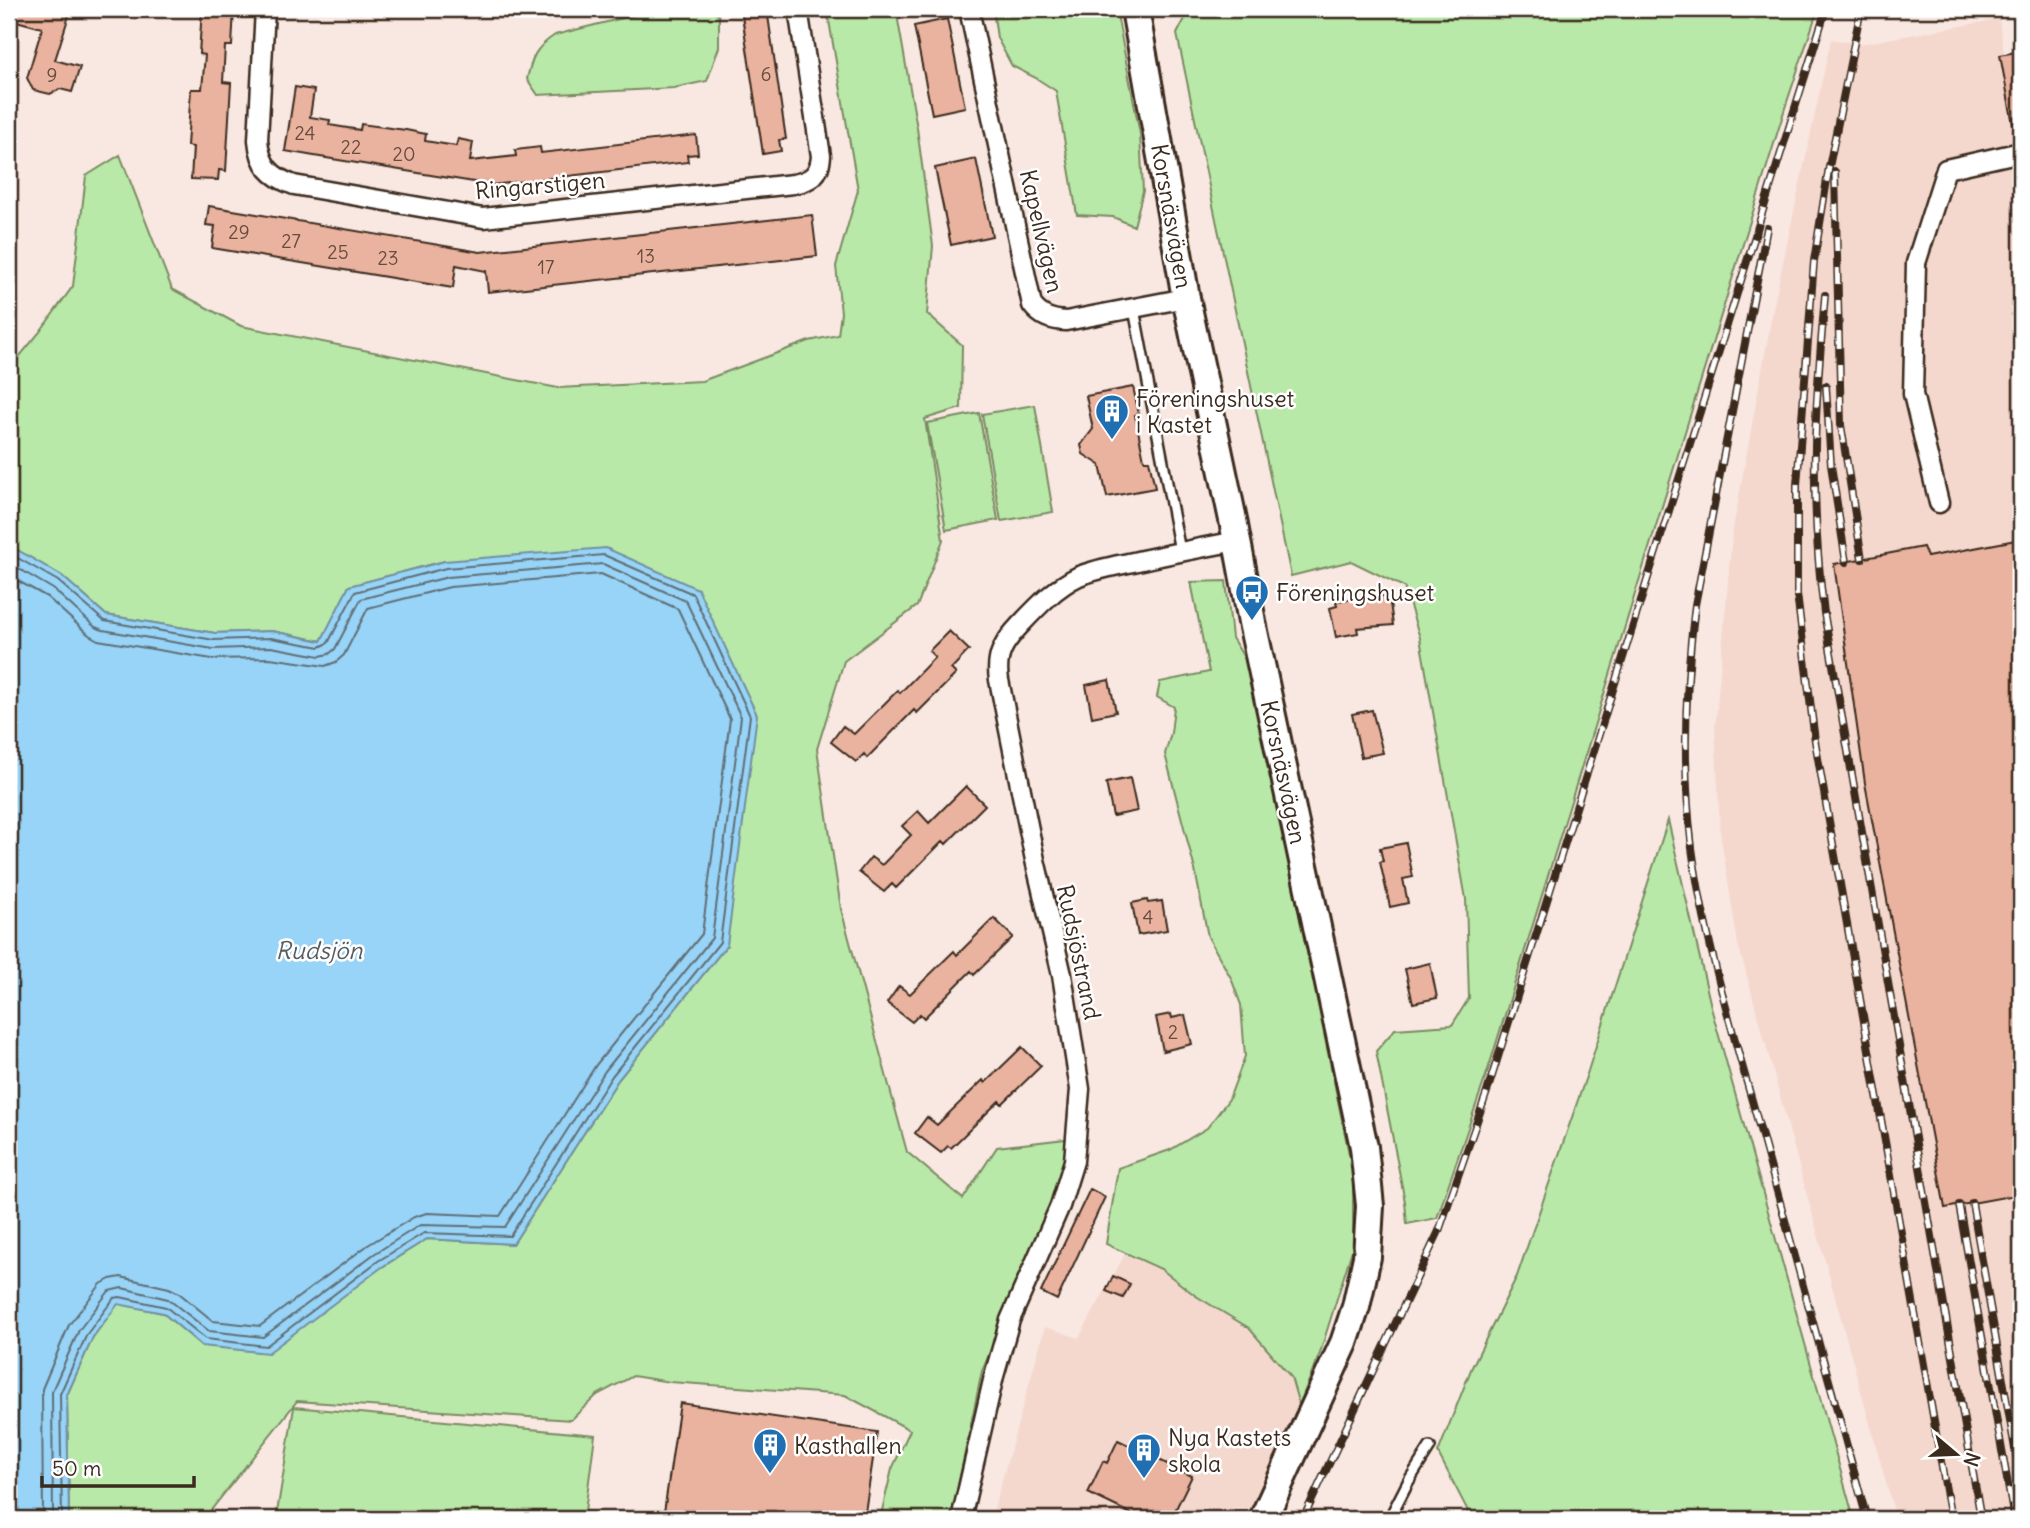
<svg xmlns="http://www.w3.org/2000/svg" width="2030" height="1528" viewBox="0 0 2030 1528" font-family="Delius,sans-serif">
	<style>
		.built { fill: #f4d8ce }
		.green { fill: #b9e9a8; stroke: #7a8a63; stroke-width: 2 }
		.water { fill: #97d4f8; stroke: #7290a1; stroke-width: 2 }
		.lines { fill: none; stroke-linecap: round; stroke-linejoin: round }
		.shore { stroke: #606e75; stroke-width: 2 }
		.building { fill: #eab39f; stroke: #3b2a1e; stroke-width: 2 }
		.lane-casing { stroke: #3b2a1e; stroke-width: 14 }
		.street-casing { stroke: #3b2a1e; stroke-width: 23 }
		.secondary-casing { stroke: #3b2a1e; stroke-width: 32 }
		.lane { stroke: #fff; stroke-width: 9 }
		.street { stroke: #fff; stroke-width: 18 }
		.secondary { stroke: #fff; stroke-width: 26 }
		.rail-casing { stroke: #3b2a1e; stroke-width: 8 }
		.rail { stroke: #fff; stroke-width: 5; stroke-dasharray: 16; stroke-linecap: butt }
		.labels { text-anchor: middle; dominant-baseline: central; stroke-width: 5; stroke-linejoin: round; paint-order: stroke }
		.number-label { font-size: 19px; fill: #674c3e }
		.street-label { font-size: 23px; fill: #3b2a1e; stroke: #fff }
		.poi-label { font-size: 23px; fill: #3b2a1e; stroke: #fff; text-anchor: start }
		.water-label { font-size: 24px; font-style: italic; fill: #575d5f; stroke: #fff }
	</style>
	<rect width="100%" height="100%" fill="#f9e8e2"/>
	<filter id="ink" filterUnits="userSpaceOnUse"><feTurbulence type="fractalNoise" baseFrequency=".0143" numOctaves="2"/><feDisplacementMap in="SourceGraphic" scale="14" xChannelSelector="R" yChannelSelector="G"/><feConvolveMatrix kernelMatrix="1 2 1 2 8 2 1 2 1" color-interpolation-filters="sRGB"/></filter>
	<g filter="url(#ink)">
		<path class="built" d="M1999 19 2004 53 2021 50V1519H1896L1738 944 1720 832 1715 729 1732 534 1774 304 1831 39 1860 44Z
			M1125 1254 1161 1269 1196 1296 1249 1328 1291 1377 1299 1405 1298 1423 1253 1519H991L1045 1327 1079 1338Z"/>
		<path class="green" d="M659 9H711L719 16V47L707 81 674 88 538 95 527 79C532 57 535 48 555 35Z
			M827 9H896L917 128 933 246 927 314 962 345 961 408 925 419 943 540 917 606 844 661 817 749 841 909 907 1152 963 1199 997 1147 1074 1138 1059 1195 982 1371 951 1519H880L892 1469 910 1430 845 1395 670 1382 633 1376 597 1395 571 1420 297 1401 204 1519H69L67 1395 93 1337 118 1303 163 1313 202 1346 382 1267 427 1239 513 1244 618 1080 727 945 445 561 349 586 322 641 272 631 215 633 106 615 62 576 9 545V369L39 333 73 286 86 176 120 155 172 289 241 326 558 388 702 381 809 341 838 335 841 313 836 266 858 190Z
			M993 9H1116L1140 134 1143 191 1134 226 1113 217 1077 215 1056 91 1036 78 1012 66 997 38Z
			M1190 9H1818L1785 108 1488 1070 1437 1218 1407 1224 1405 1202 1376 1051 1395 1029 1452 1025 1469 998 1466 899 1420 638 1404 587 1351 561 1291 576 1177 34Z
			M1035 405 1053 512 1001 521 982 414Z
			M979 413 998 520 946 530 927 423Z
			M1226 581 1232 638 1245 659 1252 687 1353 1173V1247L1320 1353 1299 1405 1291 1377 1249 1328 1196 1296 1161 1269 1106 1244 1118 1168 1170 1150 1207 1128 1229 1099 1245 1056 1241 1005 1231 978 1208 937 1195 870 1165 754 1171 733 1174 707 1157 697 1160 682 1209 672 1191 582Z
			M1668 820 1712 1011 1854 1519H1466L1468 1511 1438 1453 1472 1367 1517 1276 1588 1071Z
			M294 1407 595 1435 584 1519H276Z"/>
		<path class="water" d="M9 545 62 576 106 615 215 633 272 631 321 641 349 586 445 561 606 548 698 589 757 715 727 945 618 1080 513 1244 427 1239 382 1267 268 1353 202 1346 163 1313 118 1304 93 1337 67 1395 69 1519H9Z"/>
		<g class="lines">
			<path class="shore" d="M9 553 58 581 104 621 214 640 271 638 320 647 328 643 355 592 446 568 604 555 693 594 750 716 720 942 612 1076 510 1236 424 1233 378 1261 266 1346 206 1339 166 1307 120 1297 114 1298 87 1334 60 1394 62 1519
				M9 563 53 589 95 627 103 630 213 649 271 647 320 656 329 654 335 649 361 599 448 577 603 564 686 601 741 717 712 938 605 1071 505 1227 420 1225 374 1254 263 1337 209 1331 168 1299 122 1288 109 1291 79 1330 52 1391 53 1519
				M9 576 47 597 89 635 98 640 212 659 270 658 325 666 336 662 344 655 368 608 450 587 601 574 678 609 730 719 702 934 596 1065 500 1216 427 1213 414 1217 368 1245 260 1326 213 1321 179 1293 169 1288 121 1277 110 1279 101 1284 69 1325 42 1389 43 1519"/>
		</g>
		<path class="building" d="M9 9H71L55 60 80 67 72 92 60 89 50 94 33 90 27 78 42 28 9 19Z
			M202 9H234L232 46H225L223 82 231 83 226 171 219 170 218 180 191 179 193 147 187 146 191 89H202L205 55 199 54Z
			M741 9H767L786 139 779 140 781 151 763 154Z
			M947 19 965 107 932 114 914 26Z
			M2021 51V124H2013L2000 55Z
			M295 87 314 90 310 117 330 120 329 125 360 130 361 124 406 130 426 134 425 141 456 146 458 139 473 142 470 161 516 156 515 150 540 147 541 153 696 135 698 154 687 155 688 162 492 185 320 157 285 151Z
			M976 159 992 236 951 245 935 168Z
			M209 206 480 252 812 215 817 256 488 292 486 271 456 265 453 288 212 248 215 226 206 225Z
			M1133 387 1139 414 1135 415 1144 460H1149L1155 488 1107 497 1100 465 1083 454 1081 445 1093 429 1086 396Z
			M2021 539V1194L1945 1208 1865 783 1834 564 1923 547 1927 557Z
			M1389 595 1393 625 1357 628 1358 633 1336 637 1330 608 1337 606 1336 601Z
			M949 631 969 650 951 669 956 674 917 713 914 710 867 758 864 754 856 762 831 742 843 726 854 734 898 690 900 693 935 657 929 651Z
			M1109 680 1116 712 1092 717 1086 685Z
			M1372 710 1383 753 1361 757 1352 714Z
			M1130 778 1137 811 1113 816 1106 783Z
			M966 786 985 805 946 844 943 841 896 888 892 884 884 892 859 872 871 857 882 865 911 835 902 826 918 811 929 823Z
			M1406 843 1413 877 1403 879 1408 903 1390 907 1380 862 1383 861 1380 848Z
			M1147 900 1148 903 1162 901 1167 930 1138 935 1132 903Z
			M994 918 1013 937 974 975 971 971 924 1018 920 1014 912 1022 887 1003 899 986 910 994 954 951 957 955Z
			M1430 963 1437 998 1413 1003 1405 969Z
			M1171 1014 1172 1018 1185 1015 1192 1044 1163 1051 1156 1017Z
			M1022 1047 1041 1066 1002 1104 999 1101 951 1148 948 1146 941 1153 915 1133 927 1117 937 1125 983 1080 985 1083Z
			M1090 1189 1105 1197 1057 1300 1041 1292Z
			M1113 1276 1130 1284 1123 1298 1106 1291Z
			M680 1403 877 1432 864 1519H663Z
			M1118 1440 1192 1476 1171 1519H1142L1088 1493 1103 1461 1107 1463Z"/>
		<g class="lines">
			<g class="lane-casing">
				<path id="lane" d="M1134 309 1180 551
					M1389 1519 1408 1482 1430 1447"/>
			</g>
			<g class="street-casing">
				<path id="street" d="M265 9 258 140C260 165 271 177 294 185L483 218 793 184C811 181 820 174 821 156L798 9
					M969 9 1032 305C1041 317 1051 320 1066 321L1186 298
					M1939 503 1913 394 1916 263 1946 169 2021 152
					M961 1519 994 1376 1010 1320 1060 1206 1074 1161 1080 1089 1062 975 1035 860 999 680C995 655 1004 642 1021 624 1038 606 1056 587 1079 576 1099 568 1121 565 1142 560 1174 553 1205 547 1237 541"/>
			</g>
			<g class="secondary-casing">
				<path id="secondary" d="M1135 9 1186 298 1233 520 1252 622 1364 1147 1370 1206 1367 1257 1356 1307 1344 1343 1263 1519"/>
			</g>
			<use href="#lane" class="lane"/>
			<use href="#street" class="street"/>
			<use href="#secondary" class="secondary"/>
			<g class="rail-casing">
				<path id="rail" d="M1861 9 1829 167 1814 261 1797 485V594L1815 741 1951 1519
					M1835 172 1841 425 1862 559
					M1767 228 1695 605C1685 685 1682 767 1692 848 1706 951 1739 1051 1766 1151 1800 1274 1833 1397 1867 1519
					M1825 295C1821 345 1816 396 1815 446 1814 502 1817 557 1824 613L1981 1519
					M1826 386 1831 465 1846 562
					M1972 1203 2021 1483
					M1959 1205 2014 1519
					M1303 1519 1439 1231 1487 1092 1826 9"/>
			</g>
			<use href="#rail" class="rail"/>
		</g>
	</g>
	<defs>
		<g id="building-pin" transform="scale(1.75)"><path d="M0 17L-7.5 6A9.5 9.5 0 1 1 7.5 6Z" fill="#1f6fb2" stroke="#fff"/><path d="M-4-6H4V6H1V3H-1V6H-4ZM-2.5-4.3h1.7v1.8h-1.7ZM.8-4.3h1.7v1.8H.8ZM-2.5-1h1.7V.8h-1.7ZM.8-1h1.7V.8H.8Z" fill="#fff"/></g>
		<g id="bus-pin" transform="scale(1.75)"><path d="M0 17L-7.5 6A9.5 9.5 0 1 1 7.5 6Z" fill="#1f6fb2" stroke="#fff"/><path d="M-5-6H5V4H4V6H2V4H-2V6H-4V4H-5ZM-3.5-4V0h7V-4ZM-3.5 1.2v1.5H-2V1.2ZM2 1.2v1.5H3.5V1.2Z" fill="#fff"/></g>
	</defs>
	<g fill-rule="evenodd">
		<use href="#building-pin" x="1112" y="411"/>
		<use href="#bus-pin" x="1252" y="592"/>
		<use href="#building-pin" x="770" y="1445"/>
		<use href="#building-pin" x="1144" y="1450"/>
	</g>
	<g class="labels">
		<g class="number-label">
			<text x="766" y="74">6</text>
			<text x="52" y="75">9</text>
			<text x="305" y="133">24</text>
			<text x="351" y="147">22</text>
			<text x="404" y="154">20</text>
			<text x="239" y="232">29</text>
			<text x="291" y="241">27</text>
			<text x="338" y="252">25</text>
			<text x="646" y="256">13</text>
			<text x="388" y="258">23</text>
			<text x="546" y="267">17</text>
			<text x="1148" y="917">4</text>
			<text x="1173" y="1032">2</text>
		</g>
		<g class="street-label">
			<text transform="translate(540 185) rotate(-5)">Ringarstigen</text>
			<text transform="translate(1172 216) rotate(80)">Korsnäsvägen</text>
			<text transform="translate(1042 231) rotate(77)">Kapellvägen</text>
			<text transform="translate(1284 772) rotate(78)">Korsnäsvägen</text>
			<text transform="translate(1079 952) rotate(78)">Rudsjöstrand</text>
		</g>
		<g class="poi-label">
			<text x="1136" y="398">Föreningshuset<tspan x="1136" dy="26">i Kastet</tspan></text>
			<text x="1276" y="592">Föreningshuset</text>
			<text x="1168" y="1437">Nya Kastets<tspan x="1168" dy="26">skola</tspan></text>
			<text x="794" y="1445">Kasthallen</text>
		</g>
		<g class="water-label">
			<text x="319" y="950">Rudsjön</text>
		</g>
	</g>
	<rect width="2030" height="1528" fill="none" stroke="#fff" stroke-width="35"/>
	<rect x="18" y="18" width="1995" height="1493" fill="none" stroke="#3b2a1e" stroke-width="2.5" filter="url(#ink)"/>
	<g transform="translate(1956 1454) rotate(109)" stroke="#ffffff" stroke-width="5" paint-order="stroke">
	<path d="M0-5L12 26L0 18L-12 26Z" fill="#3b2a1e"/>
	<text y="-10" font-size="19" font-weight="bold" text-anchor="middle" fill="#3b2a1e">N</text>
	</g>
	<path d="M42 1476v10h152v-10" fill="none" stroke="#3b2a1e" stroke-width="3.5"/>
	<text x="52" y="1476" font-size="21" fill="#3b2a1e" stroke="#ffffff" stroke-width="5" paint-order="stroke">50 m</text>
</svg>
